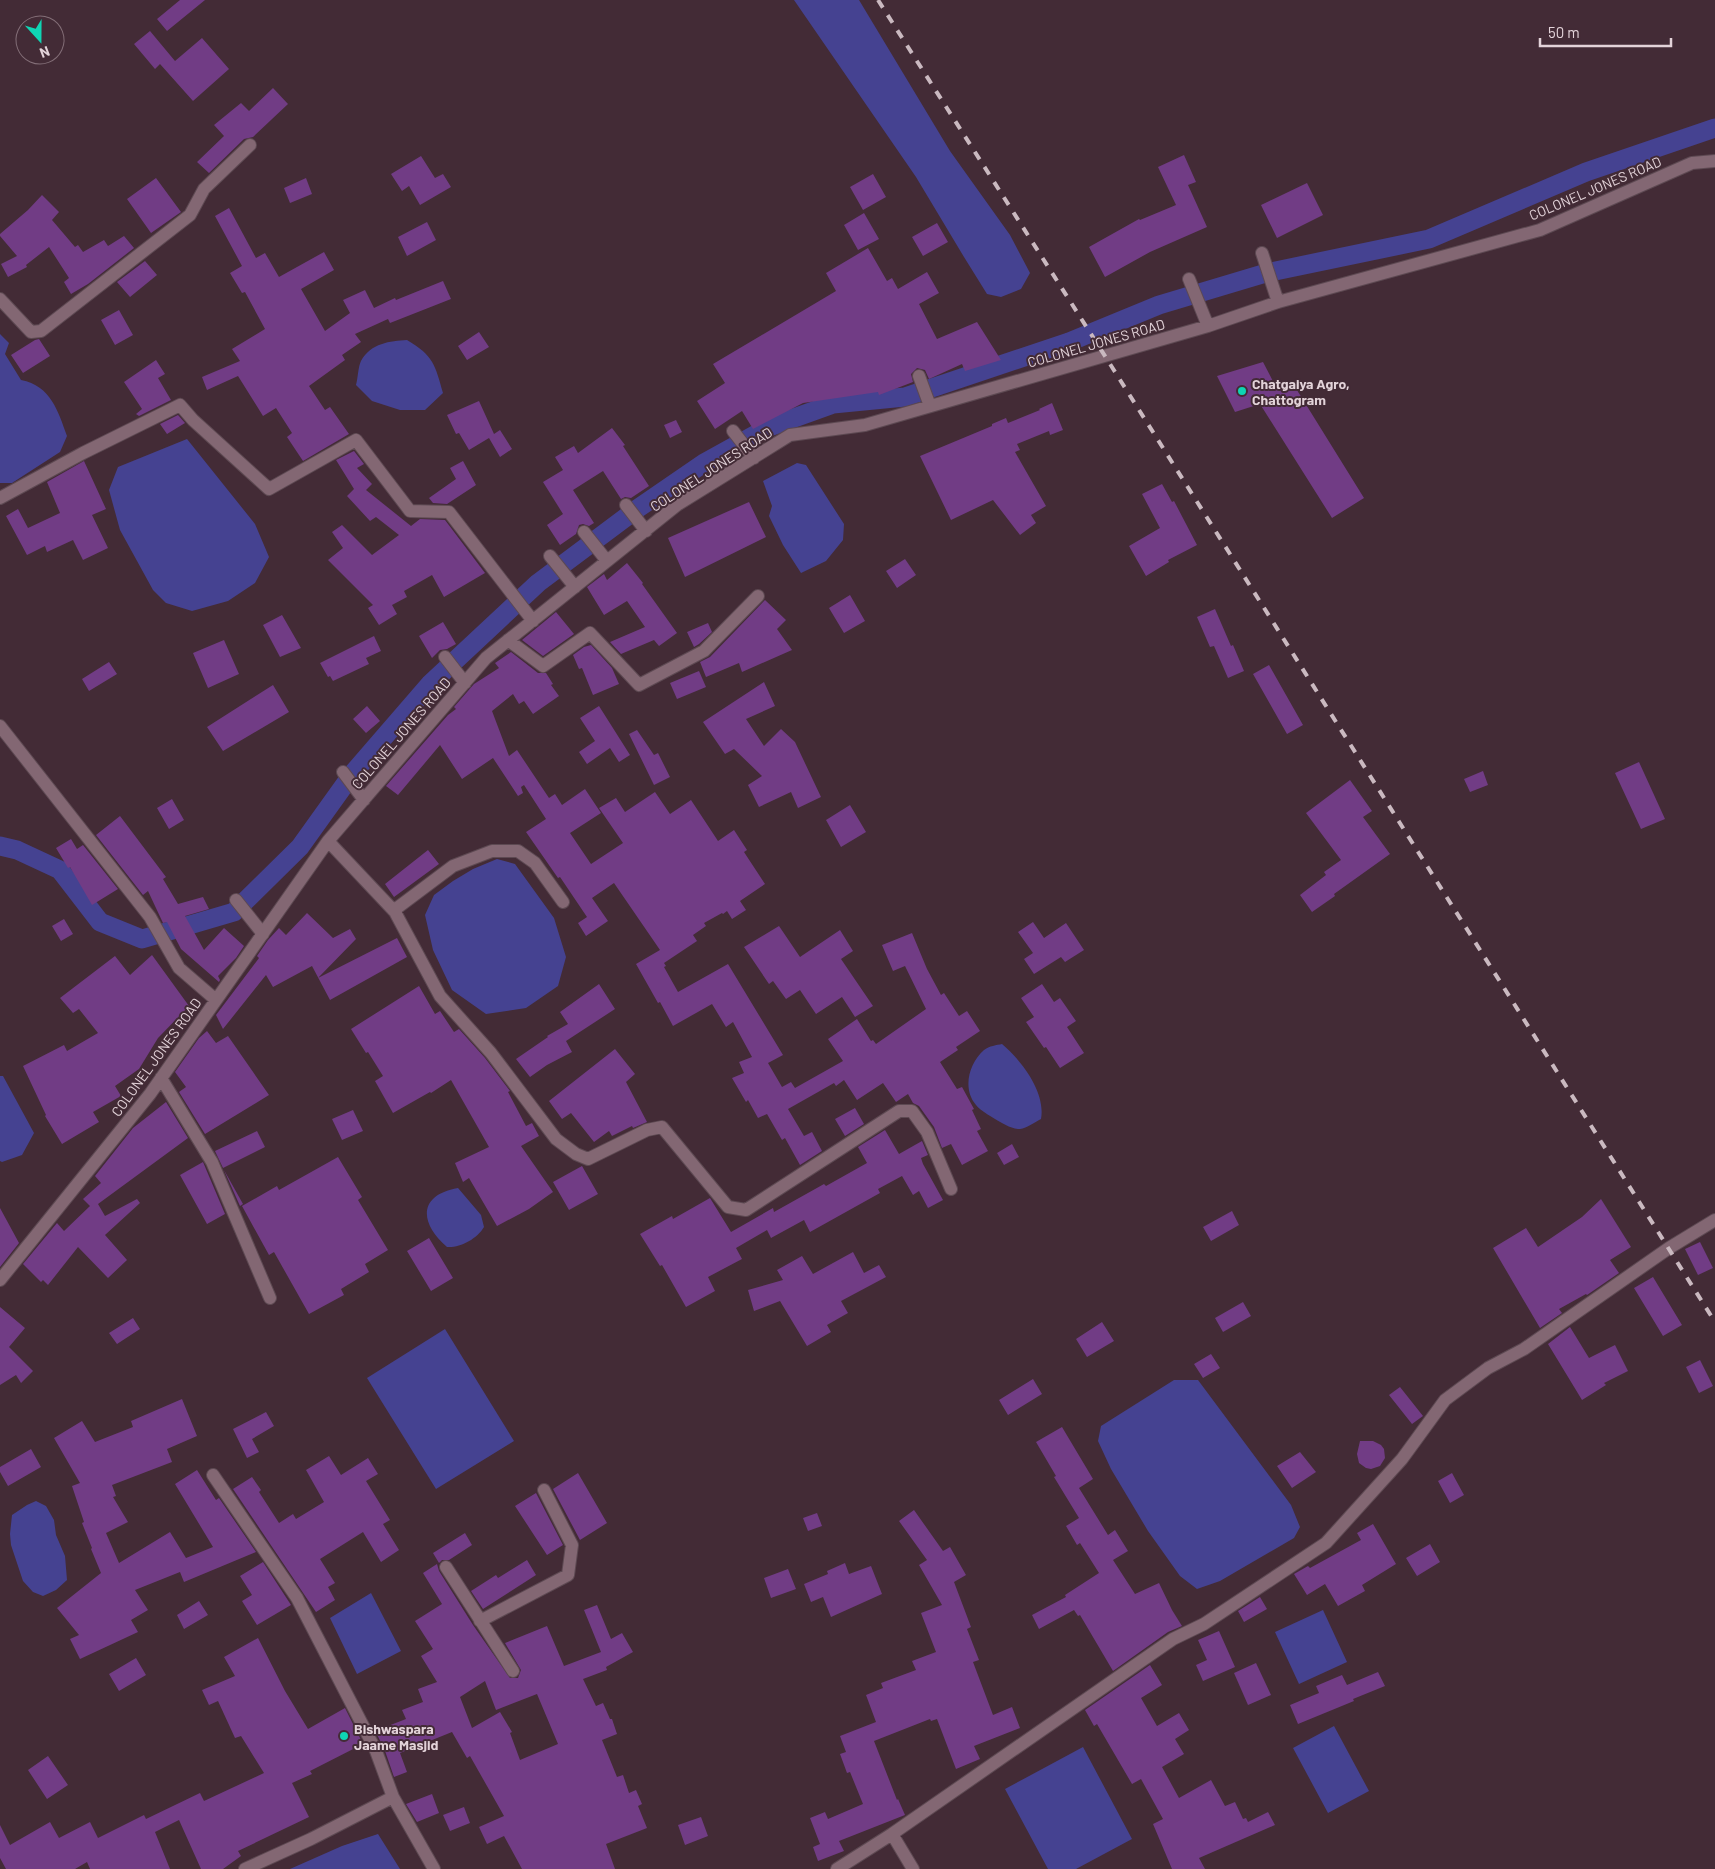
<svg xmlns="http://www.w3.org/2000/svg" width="1715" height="1869" viewBox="0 0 1715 1869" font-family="Barlow,sans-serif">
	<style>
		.water { fill: #454291 }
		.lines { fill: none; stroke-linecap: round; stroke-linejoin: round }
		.canal { stroke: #454291; stroke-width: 19 }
		.building { fill: #713c85; fill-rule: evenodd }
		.minor-casing { stroke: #5d4952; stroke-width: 14 }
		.minor { stroke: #836773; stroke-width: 12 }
		.rail { stroke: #cab9c0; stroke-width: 4; stroke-dasharray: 9 9; stroke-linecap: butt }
		.poi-dot { fill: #0fd5b4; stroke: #432b36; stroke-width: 2 }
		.labels { text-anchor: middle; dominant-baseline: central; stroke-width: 4; stroke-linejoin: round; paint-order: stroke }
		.street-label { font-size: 14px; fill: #e3d3d9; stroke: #432b36 }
		.poi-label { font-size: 14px; font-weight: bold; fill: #e3d3d9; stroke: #432b36; text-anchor: start }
	</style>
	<rect width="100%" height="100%" fill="#432b36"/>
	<path class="water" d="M794 0H859L950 151 1010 235 1030 273 1021 289 1001 297 987 294 964 257 916 177Z
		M0 334 9 343 5 354 21 380C51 386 58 411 67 436L60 452 12 483H0Z
		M407 340C434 356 435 365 443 393L425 410H400L372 401 356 385C358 378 358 367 361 361 371 343 390 341 407 340Z
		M187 439 255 524 269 557 255 583 228 601 192 611 166 603 153 590 120 530 109 490 118 467Z
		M797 463 806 465 844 524 843 540 826 561 801 573 783 545 769 516 772 506 763 481Z
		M497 859 515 864 554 918 566 957 558 986 526 1008 486 1014 452 990 433 950 425 915 434 895 453 881 473 869Z
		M1002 1044C1021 1060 1046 1092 1041 1119 1035 1122 1027 1128 1020 1129 1011 1129 1002 1123 995 1119 989 1115 981 1111 976 1105 962 1089 969 1063 984 1050 989 1046 997 1045 1002 1044Z
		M0 1076H3L34 1133 22 1155 2 1162 0 1161Z
		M458 1188 481 1215 484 1227C477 1239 460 1248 447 1247 419 1223 418 1195 458 1188Z
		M445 1329 514 1441 436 1489 367 1378Z
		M1174 1380H1198L1291 1505 1300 1527 1294 1538 1220 1581 1197 1589 1180 1576 1148 1531 1111 1469 1098 1441 1101 1426Z
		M36 1501 46 1506 54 1520 56 1535 65 1556 67 1580 56 1590 43 1596 33 1592 23 1581 11 1545 10 1534 12 1515 27 1505Z
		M371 1593 401 1651 357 1674 330 1618Z
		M1323 1610 1347 1662 1299 1684 1275 1632Z
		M1334 1726 1369 1791 1328 1813 1293 1748Z
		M1083 1747 1132 1839 1076 1869H1048L1005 1789Z
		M378 1834 400 1869H290L342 1846Z"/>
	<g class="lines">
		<path class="canal" d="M0 846 17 850 60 870 100 922 142 939 234 912 300 847 353 773 430 684 538 583 637 509 704 463 769 427 833 404 905 397 1069 342 1159 305 1266 273 1429 239 1586 172 1715 128"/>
	</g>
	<path class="building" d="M180 0H205L167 31 157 19Z
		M150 31 175 61 202 38 229 69 193 101 160 64 155 69 134 44Z
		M273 88 288 104 253 137 244 139 209 173 197 162 224 136 214 125 241 103 249 111Z
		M1184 155 1196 182 1188 185 1207 227 1150 252 1105 277 1089 247 1139 219 1140 220 1176 205 1158 167Z
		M421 156 435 178 443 174 451 187 420 205 409 186 402 191 391 174Z
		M873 174 886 197 863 210 850 187Z
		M156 178 181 212 151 233 127 199Z
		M306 178 312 194 290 203 284 188Z
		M1307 183 1323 215 1277 238 1261 205Z
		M42 195 59 212 52 220 75 247 78 245 83 252 104 240 108 246 124 236 134 248 88 284 71 294 64 282 69 278 49 247 26 265 27 267 8 277 1 264 17 256 0 236V234L28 210Z
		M229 208 256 258 265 253 279 277 324 252 334 270 301 289 325 331 350 313 343 300 365 290 374 308 395 298 396 300 443 281 451 299 390 323 388 319 355 334 361 342 342 355 345 360 309 386 325 410 330 407 349 434 303 461 287 437 292 433 276 408 263 416 238 376 207 390 202 377 240 361 232 349 265 329 245 292 242 293 230 273 242 266 215 216Z
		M864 213 879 239 858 250 844 225Z
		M427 222 436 240 407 256 398 237Z
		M937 223 948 242 923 256 912 237Z
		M868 248 887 281 892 278 898 289 927 272 939 293 919 304 937 339 977 322 1001 360 965 371 962 364 929 379 925 370 917 368 911 374 913 382 879 395 878 392 803 403 753 429 742 411 715 429 697 401 725 383 713 364 836 291 826 273Z
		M145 261 157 275 130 297 117 282Z
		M119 310 133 335 115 345 101 320Z
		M479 332 489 347 467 360 458 346Z
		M39 339 50 356 23 373 11 355 35 340Z
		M156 360 165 374 158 378 171 400 139 416 136 414 142 409 124 382Z
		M1263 362 1277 389 1292 382 1364 498 1332 518 1260 404 1235 412 1217 376Z
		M479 401 494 434 500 430 512 449 500 457 489 438 469 450 459 433 456 434 447 415Z
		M1052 403 1063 430 1050 435 1049 431 1017 444 1020 450 1015 452 1046 506 1031 515 1036 523 1020 535 993 500 951 520 920 456 992 426V424L1006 418 1008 423 1040 410 1039 409Z
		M178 415 185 423 167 434 160 424Z
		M676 420 682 432 670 438 664 425Z
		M612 428 625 445 623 446 649 486 631 498 625 497 621 499 603 471 573 490 594 523 589 526 583 524 579 525 576 534 560 545 547 525 563 514 543 482 563 470 555 457 574 446 578 453Z
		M354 451 364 464 357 468 372 484 366 490 411 526 420 519 445 520 485 573 444 597 432 575 404 591 407 597 392 605 397 614 379 625 368 608 373 605 328 560 343 548 332 532 342 525 372 555 399 535 376 517 370 521 347 496 354 489 336 460Z
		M84 461 106 509 92 515 108 548 83 560 73 540 47 552 45 546 27 555 6 516 18 509 28 528 60 513 47 482Z
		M463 461 476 485 447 504 433 503 429 498 456 479 450 468Z
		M1162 484 1172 502 1174 501 1197 545 1168 560 1169 562 1146 576 1129 546 1160 528 1142 494Z
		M749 502 766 537 685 577 668 538Z
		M905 559 916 575 897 588 886 571Z
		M627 563 643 583 642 584 677 633 659 646 654 640 621 654 610 642 645 627 627 601 604 615 587 587 604 574 607 580Z
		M850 595 865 621 844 633 829 608Z
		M765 600 786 620 777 629 792 650 742 672 739 663 706 677 700 662 710 657Z
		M1215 609 1231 646 1233 645 1244 671 1228 678 1214 646 1210 647 1197 617Z
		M556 612 574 634 543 656 522 640Z
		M282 615 301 648 280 657 263 625Z
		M443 622 456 644 447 649 440 650 432 658 419 636Z
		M708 623 712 632 699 644 694 647 687 632Z
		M374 636 381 651 366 658 369 664 333 681 330 676 328 677 320 663Z
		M224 640 239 674 208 688 193 653Z
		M591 645 612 668 619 684 593 695 582 668 579 669 573 655 584 647Z
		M511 652 538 673H546L553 684 551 685 559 696 533 714 524 701 519 704 513 694 492 711 509 756 517 750 549 798 555 794 562 805 585 789 601 813 570 833 591 864 623 843 599 808 616 798 625 812 655 792 670 814 691 800 718 841 734 830 747 850 744 852 765 884 740 901 746 910 732 919 727 911 723 914 722 913 704 923 706 926 693 935 697 941 664 963 666 966 664 967 678 992 728 964 783 1055 768 1063 782 1087 791 1082 795 1088 843 1061 828 1039 857 1019 871 1041 873 1040 876 1044 926 1009 905 966 893 971 882 945 912 933 927 969 941 995 944 993 959 1016 967 1011 980 1031 956 1047 958 1050 940 1062 957 1089 962 1087 974 1109 972 1110 981 1129 977 1131 988 1151 962 1165 951 1144 942 1148 934 1127 919 1106 913 1103 908 1094 896 1102 883 1083 857 1100 844 1080 836 1086 834 1083 788 1109 804 1136 812 1132 822 1151 800 1165 785 1138 782 1140 767 1114 758 1118 748 1100 746 1102 732 1078 744 1073 739 1062 752 1057 733 1022 726 1027 712 1004 673 1026 660 1002 658 1003 636 964 660 950 614 883 592 898 608 921 586 936 578 923 587 917 560 877 558 878 526 832 546 819 524 785 521 787 523 793 518 796 493 758 462 779 440 745 398 795 386 786 448 715 456 709 454 707 474 684 499 668 495 663Z
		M109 662 117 674 89 691 82 679Z
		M1269 665 1303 725 1287 734 1253 674Z
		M699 671 706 687 677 699 670 683Z
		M764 682 775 706 746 719 764 746 781 729 795 742 821 797 798 808 791 792 759 807 748 785 762 776 734 749 725 754 703 722Z
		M273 685 289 712 223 751 207 727Z
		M367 706 380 721 366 733 353 719Z
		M599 706 630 755 619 762 610 748 587 764 579 752 595 741 580 718Z
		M637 730 654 755 658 753 670 777 654 785 629 734Z
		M1639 762 1665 819 1641 829 1615 773Z
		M1483 771 1488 785 1470 792 1464 779Z
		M1350 780 1372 811 1363 817 1390 854 1334 894 1335 896 1312 912 1300 895 1326 875 1324 872 1341 860 1306 813Z
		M172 799 184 820 169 829 157 808Z
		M850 805 866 832 841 847 826 820Z
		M120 816 166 877 163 879 178 904 203 897 209 909 185 916 204 950 224 928 244 946 236 958 218 976 220 980 219 982 181 949 167 922 163 923 148 891 143 895 96 835Z
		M71 839 77 849 83 845 118 889 92 905 70 867 68 868 56 848Z
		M428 850 439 864 394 897 385 884Z
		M307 913 333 938 350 929 356 939 318 978 397 938 407 957 330 1000 312 966 273 987 266 975 223 1029 216 1015 259 958 257 956 268 940 279 928 286 935Z
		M64 919 73 934 61 941 52 926Z
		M1033 922 1044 938 1066 923 1084 950 1065 962 1061 957 1034 974 1024 959 1033 953 1018 932Z
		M779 926 800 957 840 930 853 951 841 959 873 1006 855 1017 842 997 816 1014 800 990 786 999 773 981 769 984 744 947Z
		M152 955 189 1006 158 1038 139 1069 115 1086 121 1096 93 1112 99 1122 62 1144 45 1116 46 1115 23 1066 64 1045 67 1051 98 1033 79 1009 73 1013 60 998 115 956 130 975Z
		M599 984 615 1009 566 1041 572 1052 547 1065 530 1077 516 1059 548 1037 547 1036 568 1024 560 1012Z
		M1042 984 1054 1002 1060 998 1076 1021 1067 1027 1084 1053 1060 1068 1046 1047 1044 1048 1026 1022 1034 1017 1021 998Z
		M419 986 435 1014 440 1011 454 1032 459 1029 485 1058 510 1091 508 1092 526 1126 532 1123 539 1136 521 1146 553 1192 529 1209 497 1226 469 1178 463 1182 455 1163 489 1147 451 1080 431 1093 430 1092 393 1113 375 1081 383 1076 368 1052 366 1053 351 1029Z
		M207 1031 216 1043 228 1036 269 1095 205 1134 179 1092 186 1087 175 1072 199 1038Z
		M615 1049 635 1074 626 1082 647 1122 633 1128 632 1126 612 1136 609 1131 594 1142 571 1113 562 1119 549 1101Z
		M166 1102 188 1138 98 1204 105 1216 137 1199 140 1203 105 1235 127 1260 108 1278 78 1247 48 1285 43 1280 41 1282 23 1264 57 1223 64 1231 90 1206 83 1199 101 1183 95 1176 133 1128Z
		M855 1108 864 1124 845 1136 835 1119Z
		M353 1110 363 1131 342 1140 332 1119Z
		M885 1130 899 1154 922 1141 928 1155 921 1158 923 1164 943 1200 928 1208 919 1191 913 1195 902 1176 878 1189 880 1193 810 1232 804 1220 771 1238 767 1230 736 1248 742 1259 708 1277 715 1291 686 1307 662 1265 660 1266 640 1234 672 1216 673 1219 710 1198 731 1232 773 1208 774 1212 824 1184 826 1186 867 1163 858 1147Z
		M257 1131 265 1147 223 1168 215 1151Z
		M1012 1144 1019 1157 1004 1165 997 1153Z
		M338 1157 362 1197 358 1200 388 1250 365 1264 369 1272 341 1289 344 1295 309 1314 274 1252 269 1255 242 1206 277 1186 279 1190Z
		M203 1162 225 1214 207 1224 180 1175Z
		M582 1166 598 1194 569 1210 553 1182Z
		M224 1170 243 1204 240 1206Z
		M1601 1199 1631 1247 1610 1260 1619 1273 1587 1295 1586 1294 1559 1309 1562 1313 1540 1328 1493 1248 1526 1228 1538 1247 1582 1217Z
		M0 1208 19 1243 0 1267Z
		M1232 1211 1239 1225 1211 1241 1203 1227Z
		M429 1238 453 1278 431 1291 407 1251Z
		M1700 1242 1713 1268 1698 1275 1685 1249Z
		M853 1252 864 1273 879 1265 886 1277 841 1301 848 1313 827 1325 831 1332 807 1346 780 1301 754 1311 748 1290 783 1280 777 1270 802 1256 813 1274Z
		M1653 1277 1682 1325 1663 1336 1634 1288Z
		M1243 1302 1251 1316 1223 1332 1215 1318Z
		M0 1307 25 1328 9 1347 33 1371 21 1383 16 1375 0 1385Z
		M133 1318 140 1329 117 1344 109 1333Z
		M1102 1322 1114 1341 1087 1357 1076 1339Z
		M1570 1327 1589 1358 1615 1345 1628 1371 1604 1383 1606 1385 1582 1400 1548 1344Z
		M1211 1354 1220 1368 1203 1378 1194 1364Z
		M1700 1360 1713 1386 1699 1393 1686 1367Z
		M1033 1379 1042 1394 1008 1415 999 1400Z
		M1400 1387 1423 1416 1412 1424 1389 1395Z
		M182 1399 197 1436 167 1449 172 1462 112 1485 116 1496 113 1497 128 1522 106 1533 119 1563 170 1532 186 1558 213 1547 175 1484 197 1470 216 1500 219 1498 256 1552 184 1582 180 1572 135 1590 148 1610 131 1620 138 1632 80 1659 70 1639 79 1635 57 1608 101 1573 91 1549 92 1548 82 1523 84 1522 72 1486 80 1483 54 1438 82 1421 95 1442 133 1427 131 1421Z
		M266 1412 274 1426 252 1439 259 1452 247 1458 233 1429Z
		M1062 1427 1093 1479 1079 1488 1108 1535 1115 1530 1128 1551 1113 1560 1135 1594 1159 1583 1172 1610 1182 1626 1168 1632 1113 1671 1080 1615 1078 1616 1074 1610 1039 1629 1032 1615 1066 1597 1065 1595 1099 1573 1080 1543 1077 1545 1066 1526 1079 1518 1054 1477 1056 1476 1036 1442Z
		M1360 1441H1373L1381 1445 1384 1449 1385 1458 1380 1466 1371 1469 1366 1468 1359 1463 1357 1454Z
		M31 1449 41 1467 8 1486 0 1472V1467Z
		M1300 1452 1316 1472 1292 1488 1277 1466Z
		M329 1456 341 1475 368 1458 378 1474 366 1481 390 1520 383 1524 399 1550 381 1562 363 1532 320 1559 335 1583 328 1587 335 1600 316 1612 233 1489 252 1477 261 1490 259 1492 279 1523 293 1514 296 1519 324 1502 306 1470Z
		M578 1473 607 1523 580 1540 553 1489Z
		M1452 1473 1464 1495 1450 1503 1438 1481Z
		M536 1493 563 1545 547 1555 515 1506Z
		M914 1510 943 1551 950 1547 966 1575 954 1582 971 1627 967 1629 979 1660 973 1662 993 1715 1012 1707 1020 1728 974 1746 980 1759 956 1769 937 1719 931 1721 930 1719 874 1741 897 1800 898 1799 905 1815 839 1841 844 1851 818 1861 813 1847 820 1844 810 1818 825 1812 828 1819 863 1804 850 1772 847 1773 840 1754 846 1752 840 1736 876 1722 866 1695 883 1688 881 1683 916 1670 912 1661 936 1652 921 1613 942 1605 919 1565 927 1560 899 1521Z
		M817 1513 822 1526 808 1531 803 1518Z
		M1373 1524 1396 1564 1362 1585 1365 1591 1338 1606 1325 1584 1307 1595 1294 1574 1308 1566 1310 1568 1361 1540 1357 1533Z
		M465 1533 472 1545 449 1560H442L439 1563 433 1553Z
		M1430 1544 1440 1562 1417 1576 1406 1558Z
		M527 1560 536 1575 483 1609 471 1591 496 1575 498 1578Z
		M263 1562 291 1605 257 1625 242 1601 252 1595 240 1576Z
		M845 1563 849 1574 871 1566 882 1594 831 1617 823 1597 811 1602 804 1584 828 1574 827 1571Z
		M437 1564 439 1571 473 1625 510 1678H518L521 1670 505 1643 547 1626 564 1666 601 1652 584 1610 597 1605 611 1639 622 1633 633 1652 606 1667 607 1670 583 1679 596 1706 603 1703 610 1719H612L617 1734 602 1740 617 1777 623 1775 629 1793 636 1790 642 1804 638 1806 647 1828 606 1844 615 1869H522L504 1836 487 1844 479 1827 504 1816 470 1756 467 1758 452 1732 400 1753 407 1772 394 1777 384 1748 375 1731 406 1719 402 1710 423 1702 418 1689 437 1682 421 1656 433 1649 415 1621 442 1604 423 1573ZM485 1681 496 1710 537 1694 558 1744 520 1760 510 1733 512 1732 500 1712 472 1728 460 1697Z
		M788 1569 796 1589 771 1598 764 1578Z
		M1260 1597 1267 1609 1244 1622 1238 1611Z
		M199 1601 208 1615 184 1629 177 1615Z
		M1219 1631 1235 1667 1203 1681 1196 1665 1207 1660 1198 1640Z
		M258 1638 285 1691 308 1729 345 1708 363 1744 310 1771 312 1774 292 1783 309 1817 238 1851 241 1856 223 1869H201L179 1820 155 1832 170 1869H90L87 1862 75 1869H6L0 1858V1825L10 1845 50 1822 59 1838 90 1822 98 1838 144 1815 146 1819 200 1793 204 1801 264 1773 241 1736 235 1738 218 1701 209 1705 202 1690 235 1676 224 1657Z
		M136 1658 146 1675 119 1691 109 1674Z
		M1256 1663 1271 1695 1248 1705 1234 1673Z
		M1150 1665 1162 1685 1141 1698 1157 1726 1179 1713 1189 1730 1175 1739 1184 1754 1162 1767 1179 1798 1211 1780 1225 1806 1235 1802 1243 1819 1246 1818 1248 1822 1268 1812 1275 1825 1199 1858 1205 1869H1172L1153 1824 1163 1819 1141 1779 1132 1784 1097 1724 1094 1726 1085 1710Z
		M1378 1672 1385 1686 1353 1699 1354 1701 1298 1724 1290 1705 1319 1693 1316 1686 1342 1675 1347 1685Z
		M48 1756 68 1785 47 1799 28 1770Z
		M432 1794 439 1813 417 1822 406 1804Z
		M464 1807 470 1823 450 1831 443 1815Z
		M701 1817 708 1836 685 1845 678 1825Z"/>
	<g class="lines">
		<g class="minor-casing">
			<path id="minor" d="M1262 253 1278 302
				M1189 279 1208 326
				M0 299 31 332 41 331 190 215 204 189 250 145
				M919 376 930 406
				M733 431 754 458
				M0 498 83 453 180 405 193 420 269 489 356 440 410 511 449 512 533 621
				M626 505 646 531
				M584 532 607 561
				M550 556 575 587
				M508 640 543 666 590 633 639 685 704 651 758 596
				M445 657 465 683
				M0 726 150 917 179 968 216 1000
				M343 772 364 800
				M328 841 395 912 440 996 491 1053 556 1139 576 1154 588 1159 647 1130 662 1127 728 1207 746 1210 899 1111H912L927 1132 951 1189
				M236 900 263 934
				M395 912 397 908 453 866 492 851H518L535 863 563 902
				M161 1078 212 1162 270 1298
				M0 1280 150 1094 328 841 486 658 677 505 790 435 865 425 1208 326 1278 302 1540 230 1692 163 1715 161
				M213 1475 297 1598 376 1751 393 1797 434 1869
				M446 1567 513 1671
				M480 1621 568 1575 572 1545 544 1490
				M892 1834 913 1869
				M245 1869 311 1839 393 1797
				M837 1869 892 1834 1173 1639 1204 1624 1326 1543 1402 1459 1445 1400 1488 1368 1524 1349 1669 1248 1715 1220"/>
		</g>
		<use href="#minor" class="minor"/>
		<path class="rail" d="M878 0 1098 345 1715 1322"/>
	</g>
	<g class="poi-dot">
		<circle cx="1242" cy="391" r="5"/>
		<circle cx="344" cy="1736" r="5"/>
	</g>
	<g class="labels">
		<g class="street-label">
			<text transform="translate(1595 188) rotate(-23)">COLONEL JONES ROAD</text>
			<text transform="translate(1096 343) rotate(-16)">COLONEL JONES ROAD</text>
			<text transform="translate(711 469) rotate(-33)">COLONEL JONES ROAD</text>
			<text transform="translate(401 733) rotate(-49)">COLONEL JONES ROAD</text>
			<text transform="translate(156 1057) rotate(-54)">COLONEL JONES ROAD</text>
		</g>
		<g class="poi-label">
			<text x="1252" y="383">Chatgaiya Agro,<tspan x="1252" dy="16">Chattogram</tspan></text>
			<text x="354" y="1728">Bishwaspara<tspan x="354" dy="16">Jaame Masjid</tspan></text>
		</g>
	</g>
	<g transform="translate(40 40) rotate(159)"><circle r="24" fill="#432b36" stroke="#836e77"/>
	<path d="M0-4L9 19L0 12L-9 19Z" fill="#0fd5b4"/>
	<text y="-8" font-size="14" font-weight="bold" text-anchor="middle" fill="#e3d3d9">N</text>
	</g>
	<path d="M1540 38v8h131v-8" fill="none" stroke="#e3d3d9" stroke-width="2.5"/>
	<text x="1548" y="38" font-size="15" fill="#e3d3d9" stroke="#432b36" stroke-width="4" paint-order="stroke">50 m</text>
</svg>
